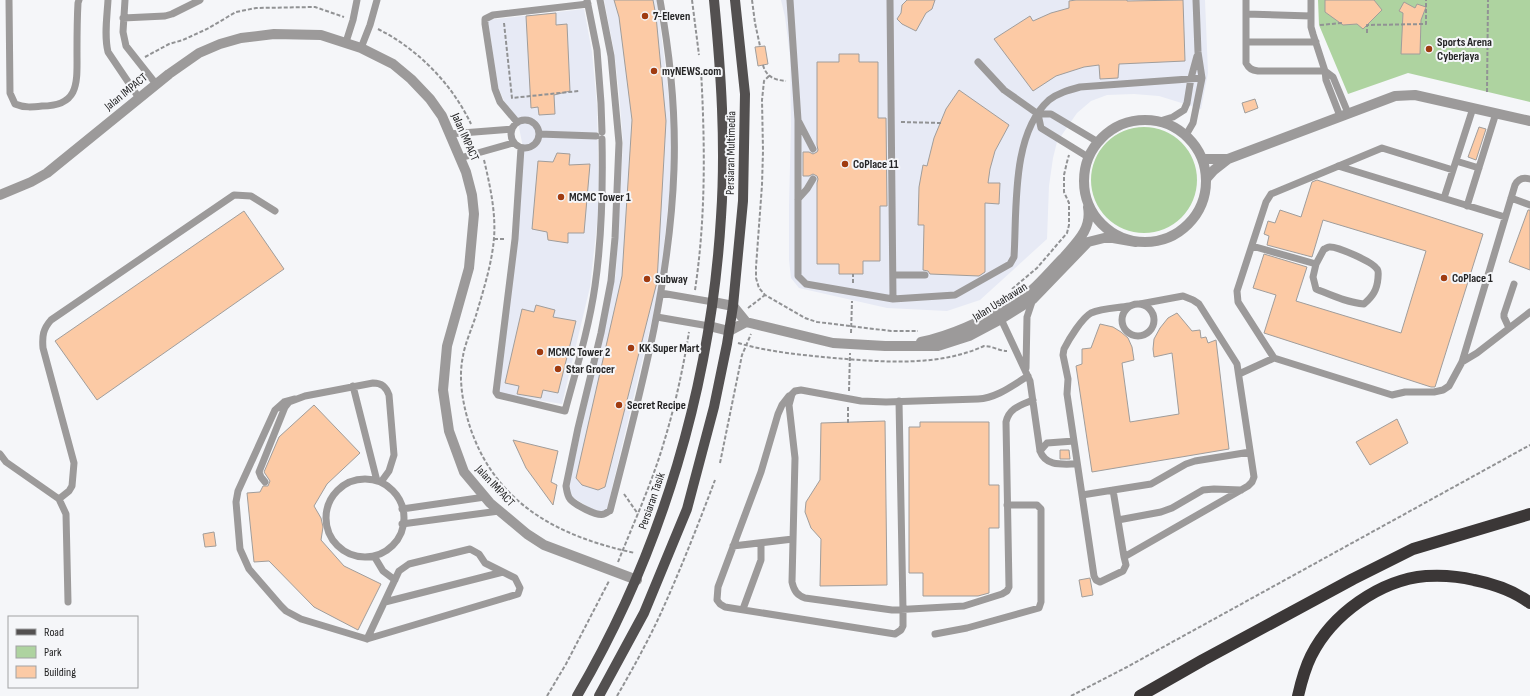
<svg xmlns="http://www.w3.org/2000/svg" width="1530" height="696" viewBox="0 0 1530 696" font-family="'Sofia Sans Condensed',sans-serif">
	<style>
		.built { fill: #e7eaf5 }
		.green { fill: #aed3a0 }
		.building { fill: #fccaa5; stroke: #a09d9b }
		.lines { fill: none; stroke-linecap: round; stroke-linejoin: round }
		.path { stroke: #919294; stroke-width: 2; stroke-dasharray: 4 2; stroke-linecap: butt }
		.service { stroke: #9c9a9a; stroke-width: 7 }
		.minor { stroke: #9c9a9a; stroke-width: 10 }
		.tertiary { stroke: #9c9a9a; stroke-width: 10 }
		.primary { stroke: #535050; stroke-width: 10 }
		.motorway { stroke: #3b3737; stroke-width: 12 }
		.poi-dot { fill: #a03b10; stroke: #f5f6f9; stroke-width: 1.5 }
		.labels { text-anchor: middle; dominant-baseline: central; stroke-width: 4; stroke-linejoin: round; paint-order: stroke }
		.poi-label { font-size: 12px; font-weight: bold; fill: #242425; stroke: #f5f6f9; text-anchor: start }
		.street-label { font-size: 12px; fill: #242425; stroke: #f5f6f9 }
	</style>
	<rect width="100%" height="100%" fill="#f5f6f9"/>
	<path class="built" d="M604 0H657L672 122V166L660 286 607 509 602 513 593 510 574 498 569 494V485L613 288 616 272 623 143 619 92 614 51Z
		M781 0H1205L1208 73 1201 109 1159 96 1134 94 1107 95 1091 101 1077 113 1057 142 1053 158 1049 186 1047 239 980 300 947 311 887 308 799 288 791 278 789 260V206L791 125 790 56 785 17Z
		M584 9 592 52 597 106 599 206 590 287 562 404 501 394 498 391 524 152 517 118 504 101 498 87 488 20Z"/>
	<path class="green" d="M1318 0H1530V102L1408 73 1348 94 1319 25Z
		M1091 180a53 53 0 1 1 106 0a53 53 0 1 1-106 0Z"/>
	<path class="building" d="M614 0H653L656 16 666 121 657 282 605 487 598 490 582 485 576 478 622 276 632 120 619 17Z
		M907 0H935L932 9 926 13 916 31 902 24 897 19 901 13 902 5Z
		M1076 0H1127V1L1183 0 1185 61 1119 64 1118 78 1100 79 1099 65 1084 67 1056 76 1033 91 994 39 1030 16 1033 21 1051 13 1069 8V1Z
		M1325 0H1374L1382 10 1363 29 1357 24 1343 25 1325 12Z
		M1404 2 1415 8 1417 4 1426 7 1421 20 1420 54H1401L1403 13 1399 11Z
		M556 13V25L567 24 570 91 554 95 555 114 539 115 538 107 531 108 526 16Z
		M765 46 768 64 758 66 755 47Z
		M839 54H859V62H878V118H886L887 206H880V261H863V274H839V264H817V183L818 179 817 176 813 174 809 176H803V152H809L813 154 817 152 818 150 817 145V62H839Z
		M959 90 1009 125 995 151 990 169 988 183H1000L999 204 985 203V272L979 276 930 274 928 271 923 270 924 225H918L919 187 923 165 927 166 934 138 946 109Z
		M1255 99 1258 108 1245 113 1242 103Z
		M1479 127 1486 129 1476 160 1468 157Z
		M557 153 570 154 569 165 590 164 584 233H568V243L548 240 547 232 532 229 538 161 553 162Z
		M1317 180 1483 234 1435 387H1431L1264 333 1276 295 1253 288 1264 254 1307 267 1296 301 1401 333 1426 251 1323 220 1312 257 1267 245 1269 236 1264 234 1268 221 1275 223 1280 210 1301 217 1312 182Z
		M1528 210H1530V270L1509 262Z
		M244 211 284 269 97 400 55 341Z
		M536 305 555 310 553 317 576 321 558 393 543 390 541 398 517 394 519 386 505 383 522 309 534 312Z
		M1177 313 1192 331 1200 330 1201 338 1206 337 1208 343 1216 340 1229 449 1092 472 1076 366 1082 364V349L1091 348 1100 324 1113 327 1121 332 1128 338 1132 347 1134 360 1122 363 1130 422 1179 414 1172 353 1154 357 1153 349 1154 339 1160 328 1168 318Z
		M314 405 360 453 327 484 314 506 321 518 323 527 321 540 344 566 381 584 358 630 314 607 269 561 254 562 247 493 260 492 263 486H268L270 481 264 472 279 437Z
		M1397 419 1408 443 1370 465 1356 442Z
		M885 421 887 585 820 586 821 539 811 528 805 512 806 502 820 480 821 423Z
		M920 422H989V485H999V528H989V593L978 596H923V573H909V427H920Z
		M513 440 558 451 551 482 557 485 553 505 526 468Z
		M1060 450H1069L1070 459H1060Z
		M214 532 216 546 205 547 203 534Z
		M1090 578 1093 595 1082 597 1079 580Z"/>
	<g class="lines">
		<path class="path" d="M692 0 699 55
			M752 0 755 23 760 46
			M504 23 512 98 579 91
			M1320 25 1342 23
			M378 29C418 49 452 84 471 124
			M1367 33V25L1426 24V0
			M145 57 169 44 183 40 207 29 236 12 256 8 315 7 344 17
			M763 65C766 77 775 80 786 81
			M769 76 764 81 762 100 763 151 762 185 756 267V278L759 288 765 295 805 318 817 322 891 331H918
			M1487 92 1488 0
			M901 122 941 123
			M484 160C490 185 496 213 494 238 492 263 484 288 477 312 473 326 465 343 463 356 458 379 463 405 470 427 496 505 560 537 635 553
			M494 239H506
			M853 283V274
			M1012 289 1037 268 1067 233 1069 225V203L1064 192V175L1067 162 1069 155
			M695 290C706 217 705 143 701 70
			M748 308 765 295
			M851 333 852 301
			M738 343C769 352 802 355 834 358 883 362 938 367 984 346 993 346 999 351 1007 351
			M849 391 850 353
			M848 423V407
			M720 463 742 355 751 334
			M624 494 638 514
			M618 562C634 522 652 483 664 442 675 406 683 369 689 332
			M547 696 566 664 609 581
			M617 696C632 670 647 643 660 615 680 571 698 525 715 480
			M1071 696 1127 667 1530 445"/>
		<path class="service" d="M9 0 10 93 15 104C24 108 33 107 42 106 80 106 77 82 77 52 77 36 77 20 78 3L79 0
			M108 0C107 17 104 36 108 52L139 98
			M125 0 123 32 126 46 156 84
			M587 0 597 50 601 103 602 132
			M600 0 611 56 619 143 615 238 611 281 601 333 578 428 566 486C567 491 567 495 570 499 574 504 597 517 604 514 605 514 609 511 610 511 639 398 670 286 674 169 676 113 670 55 660 0
			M790 0 798 120V276L806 284 893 299 955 295 1010 264 1014 257C1017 210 1011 134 1049 100 1058 93 1069 90 1080 87L1202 78
			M890 0 893 299
			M1246 0V63C1249 69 1252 70 1258 71H1325L1333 77 1348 113
			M1311 0V27L1313 34 1325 71 1326 80 1340 116
			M1246 14 1311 16
			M123 18 165 16 172 14 200 0
			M346 42 353 20 357 0
			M1246 42H1316
			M361 48 370 25 377 0
			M978 62 1004 90 1038 114H1051L1098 142
			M1038 114 1041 128 1088 157
			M511 134a14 14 0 1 1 28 0a14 14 0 1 1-28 0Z
			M1160 121 1173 117 1184 110 1187 103 1191 78 1197 56
			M517 122 500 102 495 89 485 24V19L493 15 588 4
			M799 122 813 149
			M449 134 512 129
			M539 134 596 136
			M1186 135 1193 123 1202 78 1198 52 1196 0
			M521 148 515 239 496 392 498 395 565 411C576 370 589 328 595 286 602 237 603 188 602 139
			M460 158 513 143
			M1456 161 1479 168
			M1338 166 1505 217
			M1453 170 1382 148 1271 194 1266 202 1237 291 1238 302 1274 358 1392 395 1405 392H1434L1443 390 1449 386 1462 362 1515 185C1518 179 1523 177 1530 179
			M1444 198 1473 108
			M1511 198 1530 205
			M798 199 807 189 813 179
			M1467 206 1496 113
			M1252 246 1316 264 1324 249C1326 249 1327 247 1329 247 1337 246 1373 262 1377 269 1379 271 1378 275 1378 278 1377 290 1373 296 1364 304 1348 303 1331 295 1316 289L1313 277 1316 264
			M893 275H925
			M661 293 713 302
			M1122 320a16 16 0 1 1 32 0a16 16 0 1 1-32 0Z
			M1129 306C1117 308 1102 308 1091 313 1082 318 1069 339 1064 349L1063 355 1068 379 1067 394 1082 495 1151 484 1186 464 1195 461 1250 452
			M1002 315 1001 319 1030 381 1040 451C1046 467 1063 464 1077 464
			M657 317 709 326
			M1509 328 1504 317V314L1514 284
			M1462 362 1477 353 1530 312
			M1026 368 1027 317 1033 299
			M1239 374 1274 358
			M1028 376C1013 385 997 398 978 399L886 402 861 401 801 390 795 391 792 394 789 405 795 458 792 582C794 591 797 595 805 598L892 610 964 606 1002 594 1007 591 1009 587 1006 422C1009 408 1021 405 1033 400
			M353 386 377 481
			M789 396 782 405 778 414 761 472 718 587 717 600 720 604 725 607 895 634 901 630 903 626V610L899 401
			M295 399 284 402 275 410 238 491 236 502 240 549 249 569 281 606 286 611 301 619 367 639 518 594 520 588 515 578 485 563 479 554 470 549 409 564 399 571 367 639
			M1040 451 1047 443 1074 441
			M0 454 6 462 59 499 66 514 68 602
			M326 518a39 39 0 1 1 78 0a39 39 0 1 1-78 0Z
			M265 482 261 477 259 472 285 407 289 402 305 396 373 383C382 383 386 387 389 395L394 455 389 471 381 482
			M1113 490 1124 557
			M1082 495 1094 576 1096 580 1100 582 1123 571 1126 565 1124 557 1248 486 1252 482 1254 477 1237 364 1199 304 1193 300 1183 296 1140 304
			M59 499 69 491 72 486 74 463 43 348C42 336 43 329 51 320L234 195 251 196 275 211
			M402 509 485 497
			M1118 520 1161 512 1172 508 1203 490 1214 489 1241 490
			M402 524 499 511
			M733 546 793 539
			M374 556 383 571 395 580
			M385 602 503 572
			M743 609 761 560V543
			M935 634 967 628 1039 608 1041 602V509L1037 505H1007"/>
		<path class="minor" d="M1084 181a61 61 0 1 1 122 0a61 61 0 1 1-122 0Z
			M1202 159H1228
			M1206 179 1214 170 1228 159 1395 96 1415 95 1530 121
			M713 302 733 306 746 322 833 343 885 346H938L969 336 1001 319 1033 299 1088 242 1104 238H1113L1136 242
			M709 326 729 331 746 322
			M921 342C954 335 985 320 1014 302 1019 298 1026 295 1032 290 1043 280 1053 268 1064 257 1077 242 1092 229 1088 207"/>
		<path class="tertiary" d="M0 195 31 182 47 173 169 74 199 53 220 44 241 38 274 34 321 35 361 48 393 64 411 79 430 99 442 116 466 172 472 195 474 214 469 268 447 346 443 390 449 431 464 472 490 503 527 534 544 545 637 580"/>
		<path class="primary" d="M577 696C662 551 711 385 721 217 726 145 721 72 714 0
			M599 696 644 613 687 509 714 407 727 344 733 306 743 201 745 94 735 0"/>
		<path class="motorway" d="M1140 696 1203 660 1353 579 1413 549 1530 514
			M1298 696C1301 683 1305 668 1311 656 1332 614 1380 580 1426 576 1443 575 1458 576 1474 580 1494 584 1514 591 1530 603"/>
	</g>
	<g class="poi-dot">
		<circle cx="645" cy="16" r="4"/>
		<circle cx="1429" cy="49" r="4"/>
		<circle cx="654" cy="71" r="4"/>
		<circle cx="845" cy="164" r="4"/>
		<circle cx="561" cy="197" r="4"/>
		<circle cx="1444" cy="278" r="4"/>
		<circle cx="647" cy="279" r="4"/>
		<circle cx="631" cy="348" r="4"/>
		<circle cx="540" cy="352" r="4"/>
		<circle cx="558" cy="369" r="4"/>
		<circle cx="619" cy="405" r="4"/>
	</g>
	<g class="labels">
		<g class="poi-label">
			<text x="653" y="16">7-Eleven</text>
			<text x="1437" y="42">Sports Arena<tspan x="1437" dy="14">Cyberjaya</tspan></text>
			<text x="662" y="71">myNEWS.com</text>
			<text x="853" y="164">CoPlace 11</text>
			<text x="569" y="197">MCMC Tower 1</text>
			<text x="1452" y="278">CoPlace 1</text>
			<text x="655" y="279">Subway</text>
			<text x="639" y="348">KK Super Mart</text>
			<text x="548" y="352">MCMC Tower 2</text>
			<text x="566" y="369">Star Grocer</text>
			<text x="627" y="405">Secret Recipe</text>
		</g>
		<g class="street-label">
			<text transform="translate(126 92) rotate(-39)">Jalan IMPACT</text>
			<text transform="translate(465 137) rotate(66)">Jalan IMPACT</text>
			<text transform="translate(731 153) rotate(-89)">Persiaran Multimedia</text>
			<text transform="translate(1000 302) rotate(-32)">Jalan Usahawan</text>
			<text transform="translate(495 486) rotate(47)">Jalan IMPACT</text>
			<text transform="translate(652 501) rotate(-71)">Persiaran Tasik</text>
		</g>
	</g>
	<rect x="8" y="616" width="130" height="72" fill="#f5f6f9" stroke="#a1a2a4"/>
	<rect x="16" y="629" width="20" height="6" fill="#535050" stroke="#a1a2a4"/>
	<text x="44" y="636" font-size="12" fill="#242425">Road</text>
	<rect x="16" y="646" width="20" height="12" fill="#aed3a0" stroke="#a1a2a4"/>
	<text x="44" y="656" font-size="12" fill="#242425">Park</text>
	<rect x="16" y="666" width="20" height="12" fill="#fccaa5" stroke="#a1a2a4"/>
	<text x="44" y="676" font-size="12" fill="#242425">Building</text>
</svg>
